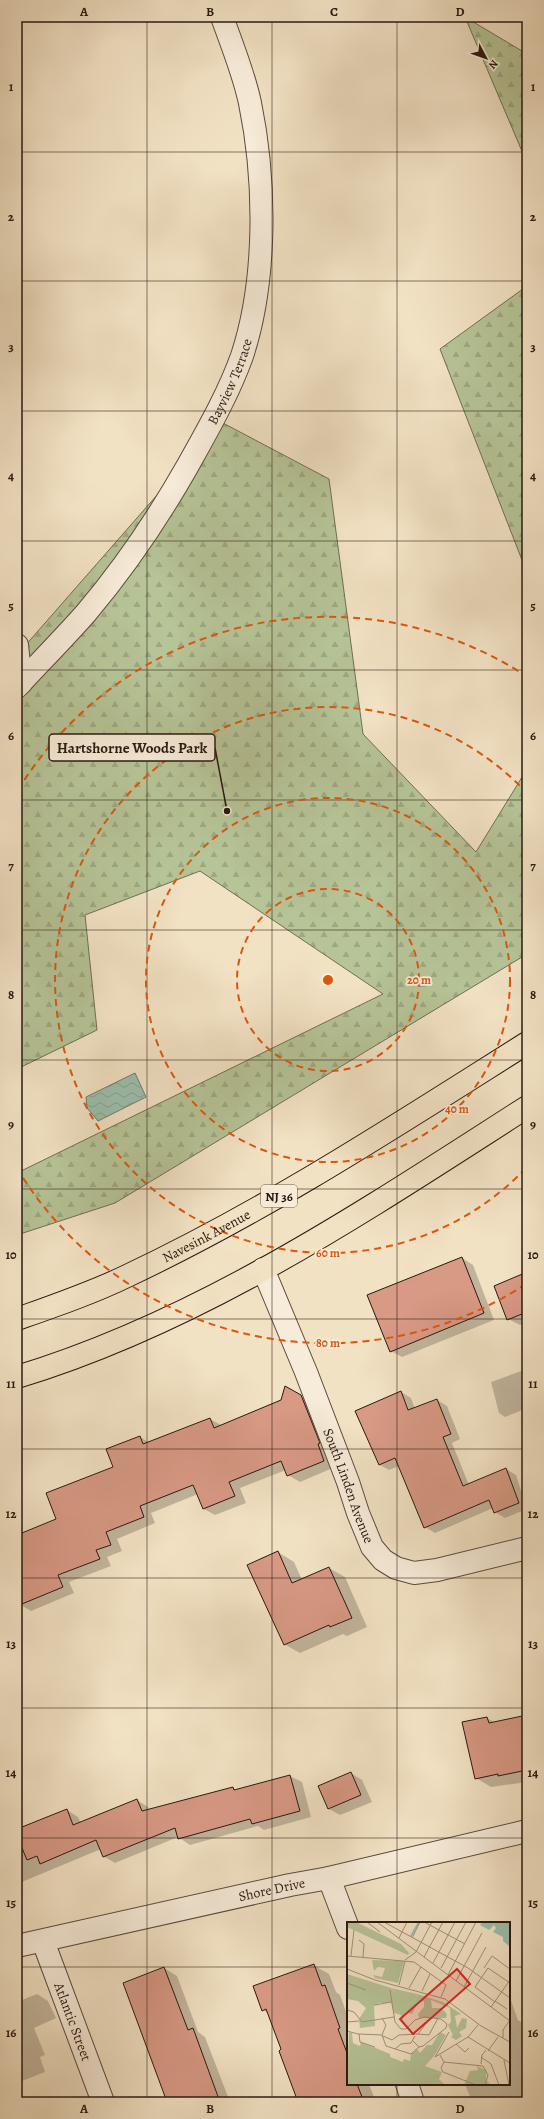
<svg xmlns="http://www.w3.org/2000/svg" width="544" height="2119" viewBox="0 0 544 2119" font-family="Alegreya,serif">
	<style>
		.forest { fill: url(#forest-firs); stroke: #706e53 }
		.water { fill: url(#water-waves); stroke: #6e7c6e }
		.shadow { fill: #0003 }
		.building { fill: #d89985; stroke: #29180f }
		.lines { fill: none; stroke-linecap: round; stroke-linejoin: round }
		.street-casing { stroke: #5b4a3c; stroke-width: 24 }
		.highway-casing { stroke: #29180f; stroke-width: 24 }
		.street { stroke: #f7ecd9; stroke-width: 22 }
		.highway { stroke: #f2e2c4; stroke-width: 22 }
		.grid { fill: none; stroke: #29180f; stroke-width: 1; stroke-opacity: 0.55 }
		.ring { fill: none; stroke: #de560c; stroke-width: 2; stroke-dasharray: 7 5 }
		.labels { text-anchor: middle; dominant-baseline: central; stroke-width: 3.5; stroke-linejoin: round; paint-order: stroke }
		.shield { fill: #f7ecd9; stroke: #67584c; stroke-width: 1 }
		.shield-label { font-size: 13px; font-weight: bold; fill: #29180f }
		.street-label { font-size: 14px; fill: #29180f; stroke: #f7ecd9 }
		.inset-river { fill: none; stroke: #9cbfae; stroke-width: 2 }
		.inset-road { fill: none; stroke: #a2917c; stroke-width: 1 }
		.view { fill: #d62828; fill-opacity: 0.15; stroke: #d62828; stroke-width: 2 }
		.inset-edge { fill: none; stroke: #29180f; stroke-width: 2 }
		.centre { fill: #de560c; stroke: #f7ecd9; stroke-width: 2 }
		.ring-label { font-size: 12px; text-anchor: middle; font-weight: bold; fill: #de560c; stroke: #f7ecd9; stroke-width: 3.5; stroke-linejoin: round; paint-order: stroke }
		.leader { fill: none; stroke: #29180f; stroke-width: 1.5 }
		.callout-dot { fill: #29180f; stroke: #f7ecd9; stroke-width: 1.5 }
		.callout { fill: #f7ecd9; stroke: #29180f; stroke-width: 1.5 }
		.callout-label { font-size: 15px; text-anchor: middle; font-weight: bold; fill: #29180f }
		.neatline { fill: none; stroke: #29180f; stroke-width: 1.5 }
		.grid-label { font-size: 13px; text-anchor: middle; font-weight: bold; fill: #29180f }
	</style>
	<defs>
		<pattern id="forest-firs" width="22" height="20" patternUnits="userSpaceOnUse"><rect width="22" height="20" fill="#b6c497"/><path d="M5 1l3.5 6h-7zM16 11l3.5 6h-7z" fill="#9ca881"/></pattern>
		<pattern id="water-waves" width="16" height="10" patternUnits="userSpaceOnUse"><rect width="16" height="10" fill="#9cbfae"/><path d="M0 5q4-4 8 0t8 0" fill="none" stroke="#86a394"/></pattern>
	</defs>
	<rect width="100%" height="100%" fill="#f2e2c4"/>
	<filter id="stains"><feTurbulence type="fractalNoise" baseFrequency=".005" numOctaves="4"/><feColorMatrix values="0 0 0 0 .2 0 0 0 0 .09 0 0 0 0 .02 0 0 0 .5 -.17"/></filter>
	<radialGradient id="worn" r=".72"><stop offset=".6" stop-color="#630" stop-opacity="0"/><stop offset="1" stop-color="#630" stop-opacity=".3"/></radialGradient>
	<path class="forest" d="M465 17 527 54V163Z
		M527 286V573L440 349Z
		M221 422 329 479 363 734 476 852 527 769V954L115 1203 17 1235V1173L383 994 200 871 85 915 97 1030 17 1069V655Z"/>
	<path class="water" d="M135 1073 146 1097 98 1121 87 1108 86 1097Z"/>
	<path class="shadow" d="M462 1258 473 1265 494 1320 402 1357 391 1351Z
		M527 1273V1322L520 1325 508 1319Z
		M527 1369V1408L505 1417 499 1413 491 1382Z
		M401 1392 411 1398 415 1409 437 1400 447 1406 460 1439 452 1443 469 1485 506 1469 516 1475 527 1509 505 1518 495 1512 493 1508 435 1533 425 1527 399 1466 389 1470 380 1465Z
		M301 1396 313 1403 335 1467 300 1482 288 1475 286 1470 240 1488 246 1503 215 1515 204 1509 198 1494 151 1513 155 1523 117 1539 122 1551 107 1557 111 1566 69 1582 74 1593 31 1611 19 1604 17 1598V1546L57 1520 114 1467 140 1437 150 1443 210 1419 221 1425Z
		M278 1552 294 1562 302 1580 329 1568 345 1577 367 1627 347 1636 343 1634 300 1653 284 1644Z
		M527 1716V1782L491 1787 476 1778 487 1718 496 1723Z
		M351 1773 362 1780 372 1802 340 1815 329 1809Z
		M290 1776 302 1782 311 1817 264 1830 258 1826 190 1845 178 1837 115 1863 103 1856 101 1849 17 1884V1831L67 1810 78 1817 81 1823 137 1800 148 1807 150 1810 233 1788 236 1790Z
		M313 1965 329 1974 336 1992 340 1995 348 2017V2084H369L376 2102H299L269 2014 263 2010Z
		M164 1968 177 1976 198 2032 205 2037 230 2102H168Z
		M37 1994 48 2001 56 2018 34 2028 45 2055 40 2057 45 2072 17 2083V2002Z
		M509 1995 518 2020 523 2023 527 2036V2102H472L465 2084H509Z"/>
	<path class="building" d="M462 1257 484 1313 390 1352 367 1295Z
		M527 1272V1312L507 1320 494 1286Z
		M285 1386 301 1395 320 1443 318 1444 324 1461 287 1476 281 1461 229 1482 235 1496 203 1509 193 1485 140 1506 144 1517 106 1532 111 1545 96 1550 100 1559 58 1575 63 1587 17 1606V1535L56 1519 46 1493 113 1467 106 1449 140 1436 143 1444 210 1418 214 1428 281 1400Z
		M401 1391 408 1410 437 1399 451 1434 443 1437 463 1486 506 1468 519 1503 494 1513 489 1500 424 1528 395 1458 379 1465 355 1411Z
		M278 1551 292 1583 329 1567 352 1618 330 1627 329 1625 284 1645 247 1565Z
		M527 1715V1770L498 1776V1774L475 1779 462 1722 487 1717 489 1723Z
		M351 1772 361 1795 328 1809 318 1786Z
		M290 1775 300 1811 252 1824 250 1819 178 1839 175 1828 103 1857 96 1840 40 1864 37 1856 27 1860 17 1836V1829L67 1809 73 1825 137 1799 142 1811 233 1787 234 1790Z
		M314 1964 322 1986 325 1985 340 2028 338 2029 347 2053 348 2084H357L364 2102H298L279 2051 281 2049 266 2009 262 2011 253 1986Z
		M164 1967 188 2030 193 2028 220 2102H167L123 1983Z"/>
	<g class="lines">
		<g class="street-casing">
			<g id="street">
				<path d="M17 645 21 683"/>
				<path id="s1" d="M17 687C40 662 64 638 86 613 124 568 158 518 187 467 207 431 228 395 242 356 267 280 266 181 250 103 244 74 232 45 222 17"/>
				<path id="s2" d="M263 1269 306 1372 348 1482 358 1513 372 1547 383 1560 396 1568 414 1573 437 1570 527 1548"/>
				<path d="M329 1878 348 1928"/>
				<path id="s3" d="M43 1941 103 2102"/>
				<path id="s4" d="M17 1946 290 1885 329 1878 527 1831"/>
				<path d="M407 2084 413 2102"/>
			</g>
		</g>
		<g class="highway-casing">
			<g id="highway">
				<path id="s5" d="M17 1319C54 1306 92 1293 127 1276 267 1210 397 1125 527 1043"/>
				<path d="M17 1377C202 1321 366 1210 527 1107"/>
			</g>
		</g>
		<use href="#street" class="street"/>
		<use href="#highway" class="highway"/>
	</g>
	<path class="grid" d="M147 17V2102M272 17V2102M397 17V1923M17 152H527M17 281H527M17 411H527M17 541H527M17 670H527M17 800H527M17 930H527M17 1060H527M17 1189H527M17 1319H527M17 1449H527M17 1578H527M17 1708H527M17 1838H527M17 1967H348M509 1967H527M397 2084V2102"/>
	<g class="ring">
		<circle cx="328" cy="980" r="91"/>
		<circle cx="328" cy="980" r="182"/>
		<path d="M526 1168A273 273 0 1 1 526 792"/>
		<path d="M526 1284A363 363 0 0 1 18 1170M18 790A363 363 0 0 1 526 676"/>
	</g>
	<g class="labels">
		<rect class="shield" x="261" y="1185" width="36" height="22" rx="3"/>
		<g class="shield-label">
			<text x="279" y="1196">NJ 36</text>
		</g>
		<g class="street-label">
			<text stroke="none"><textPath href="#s1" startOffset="375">Bayview Terrace</textPath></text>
			<text stroke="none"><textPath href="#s5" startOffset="207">Navesink Avenue</textPath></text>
			<text stroke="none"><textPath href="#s2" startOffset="233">South Linden Avenue</textPath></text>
			<text stroke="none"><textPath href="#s4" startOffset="261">Shore Drive</textPath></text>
			<text stroke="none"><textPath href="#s3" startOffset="86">Atlantic Street</textPath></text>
		</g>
	</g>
	<g transform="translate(347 1922)">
		<rect width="163" height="163" fill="#f2e2c4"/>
		<path d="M0 0H9L54 22 62 31 61 33 0 5ZM0 52 44 66 59 84 68 79 70 72 96 80 114 92 108 94 110 106 115 96 120 97 119 106 112 110 115 114 109 118 104 115 106 113 101 103 104 100 103 86 84 78 85 86H94L100 92 99 96H72L71 92 77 85V79L71 80 65 92 59 90 55 99 54 93 47 91 44 81H32L27 84 28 104 13 106 12 97 19 86 11 79 0 77ZM2 110 5 111 6 121 13 124 14 120 43 132V135L56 140 57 137 63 139 64 132 70 127 73 131 80 123H85L93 110 99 113 87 134 78 144 95 150 92 157 98 163H0ZM130 144 139 148V158L144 163H117L123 149 131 148Z" fill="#b6c497"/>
		<path d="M25 38 57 39 51 61 28 56 26 53 35 55 38 46 31 45 27 49ZM44 66 70 72 68 79 53 87 47 74 48 70Z" fill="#b6c497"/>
		<path d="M135 0H163V25L156 19V15L146 10 149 6 147 3 142 8 133 3Z" fill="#9cbfae"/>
		<path class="inset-river" d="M64 14 72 0"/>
		<path class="inset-road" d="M20 0 33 10M30 0 163 99M37 0 121 46 163 76M77 0 118 22M52 16 60 0M65 16 73 0M12 18 17 22 16 35M0 34 67 40 99 63 94 75M4 34 7 8M77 35 96 0M58 38 69 30 85 0M86 41 108 0M94 46 119 0M137 46 145 34 163 47M141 46 128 65 148 80M141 46 163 61M0 47 28 58 98 77 134 104 163 120M101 53 129 0M109 59 135 11M0 61 19 68M52 63 58 39M117 65 139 25M62 66 74 45M43 68 48 100 54 107H59L68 98 77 95 94 97 100 102 99 106 76 124 72 125 66 119M75 69 83 52M148 79 160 87M28 83 44 80M144 85 163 58M0 88 7 90 15 100 47 95M35 96 39 103 35 113 39 124 64 132 72 125M0 100 12 99M0 109 11 112 35 113M102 110 88 135 121 115 131 103M12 112 13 120 28 125M71 112 82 113 91 96M71 112 83 96M36 114 45 118 52 113 71 112M121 115 163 141M156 116V108L163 98M109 122 118 130 122 126M48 127 54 122 64 121 68 114M141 129 151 115M93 133 97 140 94 146 96 150 129 163M134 135 144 142 152 163M157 138 162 163M97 140 136 144 141 153 138 163M134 142 135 133 139 128"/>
		<path class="view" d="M110 47 123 62 66 112 53 97Z"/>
		<rect width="163" height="163" class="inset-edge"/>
	</g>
	<circle cx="328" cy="980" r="6" class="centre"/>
	<g class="ring-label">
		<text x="419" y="984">20 m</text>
		<text x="457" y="1113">40 m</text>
		<text x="328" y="1257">60 m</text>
		<text x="328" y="1347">80 m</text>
	</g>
	<path class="leader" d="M227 811L215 748"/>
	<circle class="callout-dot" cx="227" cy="811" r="4"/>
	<rect class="callout" x="49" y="734" width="166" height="27" rx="4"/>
	<g class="callout-label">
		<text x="132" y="753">Hartshorne Woods Park</text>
	</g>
	<rect width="544" height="2119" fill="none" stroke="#f2e2c4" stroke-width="44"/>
	<g transform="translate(486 58) rotate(131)" stroke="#f7ecd9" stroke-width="3" paint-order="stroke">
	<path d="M0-3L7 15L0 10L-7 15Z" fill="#29180f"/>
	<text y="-6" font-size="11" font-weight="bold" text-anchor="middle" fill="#29180f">N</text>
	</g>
	<rect x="22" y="22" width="500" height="2075" class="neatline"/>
	<g class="grid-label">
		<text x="84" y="16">A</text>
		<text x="210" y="16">B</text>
		<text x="334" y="16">C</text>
		<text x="460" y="16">D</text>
		<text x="11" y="91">1</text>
		<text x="533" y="91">1</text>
		<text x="11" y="221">2</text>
		<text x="533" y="221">2</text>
		<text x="11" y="351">3</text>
		<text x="533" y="351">3</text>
		<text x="11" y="480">4</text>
		<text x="533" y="480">4</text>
		<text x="11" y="610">5</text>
		<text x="533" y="610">5</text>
		<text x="11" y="740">6</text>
		<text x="533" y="740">6</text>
		<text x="11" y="870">7</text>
		<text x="533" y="870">7</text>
		<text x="11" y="999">8</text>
		<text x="533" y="999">8</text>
		<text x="11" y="1129">9</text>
		<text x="533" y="1129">9</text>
		<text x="11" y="1259">10</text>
		<text x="533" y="1259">10</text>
		<text x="11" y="1388">11</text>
		<text x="533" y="1388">11</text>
		<text x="11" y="1518">12</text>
		<text x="533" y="1518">12</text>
		<text x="11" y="1648">13</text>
		<text x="533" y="1648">13</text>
		<text x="11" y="1777">14</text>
		<text x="533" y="1777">14</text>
		<text x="11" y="1907">15</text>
		<text x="533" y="1907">15</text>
		<text x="11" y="2037">16</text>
		<text x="533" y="2037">16</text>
		<text x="84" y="2113">A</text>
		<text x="210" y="2113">B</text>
		<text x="334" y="2113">C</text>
		<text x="460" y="2113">D</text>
	</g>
	<rect width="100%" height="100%" filter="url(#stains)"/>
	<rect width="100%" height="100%" fill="url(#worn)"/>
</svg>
